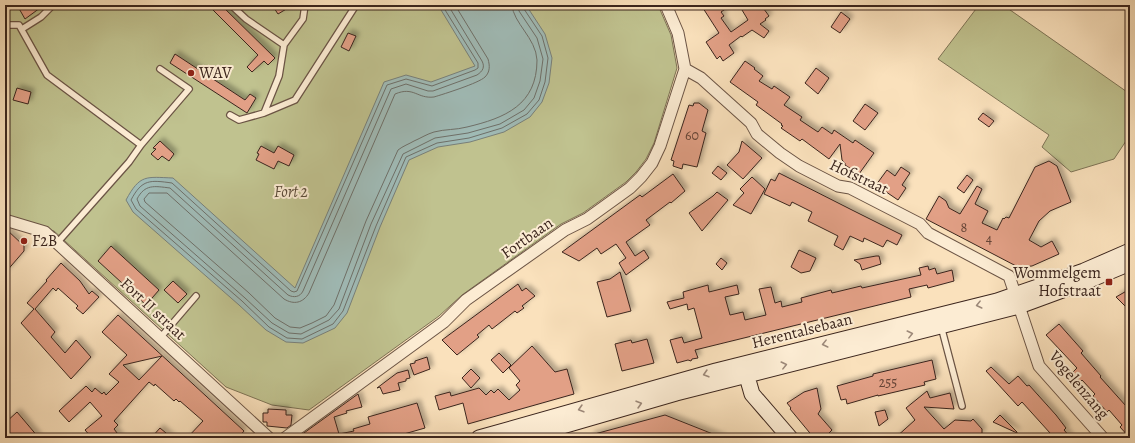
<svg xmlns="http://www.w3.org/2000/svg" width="1135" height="443" viewBox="0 0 1135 443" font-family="Alegreya,serif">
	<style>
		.green { fill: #c0c28f; stroke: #7e7456 }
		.water { fill: #a0bcb8; stroke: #78807a }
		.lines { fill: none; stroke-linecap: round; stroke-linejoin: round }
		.shore { stroke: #6e706a; stroke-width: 1 }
		.building { fill: #e2a086; stroke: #3b251d; fill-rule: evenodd; filter: url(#shadow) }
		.lane-casing { stroke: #6b5445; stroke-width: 8 }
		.street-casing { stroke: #6b5445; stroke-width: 13 }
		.secondary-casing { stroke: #3b251d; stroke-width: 17 }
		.lane { stroke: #fcecd3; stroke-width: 5.5 }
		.street { stroke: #fcecd3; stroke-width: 11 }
		.secondary { stroke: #fcecd3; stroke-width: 15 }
		.oneway { stroke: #9c8878 }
		.poi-dot { fill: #8f2418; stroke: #fcecd3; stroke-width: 1.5 }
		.labels { text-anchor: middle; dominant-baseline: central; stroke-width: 4; stroke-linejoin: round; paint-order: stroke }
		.number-label { font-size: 14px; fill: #654437 }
		.poi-label { font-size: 16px; fill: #3b251d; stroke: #fcecd3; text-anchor: start }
		.street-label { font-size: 16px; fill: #3b251d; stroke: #fcecd3 }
		.park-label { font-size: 16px; font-style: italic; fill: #5c4c3a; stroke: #fcecd3 }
	</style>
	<defs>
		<filter id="shadow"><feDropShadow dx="3.5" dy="-3.5" stdDeviation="2" flood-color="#0004"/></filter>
	</defs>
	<rect width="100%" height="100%" fill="#fae1bc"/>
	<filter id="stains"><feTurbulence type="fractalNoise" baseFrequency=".005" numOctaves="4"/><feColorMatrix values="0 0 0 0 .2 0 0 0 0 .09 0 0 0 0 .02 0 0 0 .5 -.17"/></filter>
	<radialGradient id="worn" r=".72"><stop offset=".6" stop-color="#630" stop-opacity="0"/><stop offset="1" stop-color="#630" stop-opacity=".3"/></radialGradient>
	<path class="green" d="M5 5H658L671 35 677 68 654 143 646 159 636 172 626 182 583 213 561 224 462 295 439 316 309 410 272 405 226 387 54 231 5 216Z
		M979 5H1003L1130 94V135L1114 159 1071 172 1042 147 1049 135 938 59Z"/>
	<path class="water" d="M438 5H526L545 34 552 58 549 83 542 102 530 117 504 132 470 142 438 147 409 160 380 227 347 313 335 328 303 343 286 342 266 330 239 305 133 212 126 200C140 174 146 177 173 178L295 288 384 82 406 75 431 82 475 66Z"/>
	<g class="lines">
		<path class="shore" d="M442 5 478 63V68L475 70 432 86 406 79 387 85 297 291 294 292 291 291 172 183C150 180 142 179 131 200L136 209 242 301 269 327 287 338 302 339 333 324 343 311 376 226 406 157 437 143 469 138 502 128 527 114 539 100 545 82 548 58 542 36 524 9 523 5
			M448 5 482 61C485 67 483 71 477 75L433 91H428L406 84 391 89 303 291C300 297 294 298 288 295L170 188C154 186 145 184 137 199L140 206 245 298 272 323 289 333 301 334 329 320 339 309 371 224 403 154 435 138 468 133 500 124 524 110 534 98 540 81 543 59 537 38 519 11 518 5
			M455 5 488 59C490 66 490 72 485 77 479 83 444 94 434 97 417 99 414 86 395 94L309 293C303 303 294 305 284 299L167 193H149L144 199 145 202 249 293 275 318 290 327 300 328 312 323 326 316 334 305 366 221 398 150C403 146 409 144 414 141 421 138 427 134 434 132 445 129 456 130 467 127 505 118 537 105 537 60 536 38 513 23 512 5"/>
	</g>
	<path class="building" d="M17 5H44L25 19Z
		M208 5H221L275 58 268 65 264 61 252 72 247 67 258 55Z
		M272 5H293L278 14Z
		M701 5H731L721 12 724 16 721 18 731 32 748 20 739 5H761L769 16 765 19 766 20 760 24 769 31 764 38 752 30 742 37 741 36 729 45 734 53 723 61 720 56 717 59 706 42 719 33Z
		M841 12 850 19 840 33 831 27Z
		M348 33 356 36 349 51 341 47Z
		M175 54 245 100 250 94 256 98 247 113 170 63Z
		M745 61 755 68 754 69 763 76 759 81 772 89 774 86 790 97 784 105 802 117 800 120 818 132 822 127 832 134 834 130 853 143 855 140 874 153 859 174 845 165V163L842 160 840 144 829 159 802 139 800 141 781 128 783 126 781 125 782 124 756 105 758 102 730 82Z
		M816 68 829 78 818 94 805 83Z
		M17 88 31 92 28 104 13 100Z
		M694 103H699L708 110 702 131 706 133 697 167 683 164 682 169 673 166 674 161 671 160 689 105 693 106Z
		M865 104 878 113 865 130 853 121Z
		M983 113 994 121 989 127 978 119Z
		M160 141 174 154 169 161 162 156 158 160 151 154 156 149 153 148Z
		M742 141 762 158 743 179 727 165 739 152Z
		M261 146 274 153 278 146 294 155 289 166 278 161 274 169 256 160 259 154 257 153Z
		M1049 161 1057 166 1071 202 1050 211 1039 221 1029 240 1041 247 1052 241 1059 254 1032 266 1018 267 926 219 939 196 946 201 949 208 960 214 977 186 982 189 975 204 988 211 982 223 997 230 1003 218 1004 219 1006 217 1009 218 1035 167Z
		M718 166 727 173 721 180 712 173Z
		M901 167 910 173 902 185 906 188 898 200 876 185 887 170 895 176Z
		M779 173 852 210 902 235 897 245 887 240 883 247 864 238 863 242 850 236 843 250 834 245 838 236 808 221 812 212 792 202 790 206 764 194 771 179 775 181Z
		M673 174 685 191 671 203 670 202 646 220 650 225 626 242 635 256 644 250 649 258 626 275 619 263 626 258 616 244 601 254 597 248 579 261 562 252 640 195 642 197Z
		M967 175 973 180 964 193 957 188Z
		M752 177 765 189 751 214 733 205 744 193 740 189Z
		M717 192 728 200 702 231 689 213 713 196Z
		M5 228 24 246V251L5 273Z
		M111 246 159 290 146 305 98 261Z
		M799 250 816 258 810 271 801 273 791 267Z
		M876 256H879L881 264 862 270 860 264 854 260Z
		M721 258 727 263 722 270 716 264Z
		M61 263 80 281 89 294 92 291 99 297 83 314 76 308 78 306 58 288 56 291 53 288 35 309 55 332 51 337 65 353 76 340 91 357 71 379 21 323 34 309 27 303 47 281 46 280Z
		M928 266 929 270 935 268 937 274 952 270 954 281 928 288 927 285 909 289 911 297 695 350 698 358 692 359 691 361 688 360 677 363 670 340 682 337 684 343 702 338 694 308 688 310 687 304 670 309 667 302 684 298 683 292 708 285 709 292 737 285 739 294 725 297 730 315 743 312 745 320 766 315 759 289 771 287 775 303 781 301 782 307 802 302 801 298 831 290 832 293 861 286 862 288 921 275 919 268Z
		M620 272 631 311 607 317 597 282 610 279Z
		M173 281 187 294 178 303 164 290Z
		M518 284 522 291 526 288 535 296 522 306 524 308 517 313 515 311 492 329 489 325 477 335 479 337 457 355 442 340Z
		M1130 289V311L1116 297Z
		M118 315 244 431 238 438H187L203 421 180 401 179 402 176 399 174 401 155 384 154 386 149 382 114 421 118 425 114 429 121 438H92L85 430 102 416 90 402 69 422 59 411 86 386 92 392 95 388 102 394 104 392 106 395 119 382 109 374 127 355 102 332ZM162 356 139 380 123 365Z
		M1059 324 1083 351 1081 353 1101 376 1100 377 1126 406 1130 402V438L1120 427 1122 425 1109 410 1107 412 1093 396 1095 394 1082 380 1080 382 1072 373 1077 368 1046 335Z
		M647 339 654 363 622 371 615 344 631 340 632 343Z
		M532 346 555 372 567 369 574 394 468 424 463 403 439 410 435 396 450 392 451 396 479 388 486 395 491 390 494 393 498 389 509 400 520 390 516 385 520 381 509 368Z
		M499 353 511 365 503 373 491 360Z
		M427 357 430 369 414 375 410 364 415 363V361Z
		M932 360 936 379 924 382 925 385 878 396V395L847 404 846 399 841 400 837 386 873 376V374Z
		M991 367 1009 384 1018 376 1027 386 1029 385 1056 415 1066 428 1064 430 1071 438H1045L1050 433 1022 402 1018 406 986 371Z
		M471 369 480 378 471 388 462 378Z
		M408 370 410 378 406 379V381L398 383 400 390 383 394 380 387 377 388 397 373Z
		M817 388 821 409 818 414 832 430 829 433 833 438H814L790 409 791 408 787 403 804 392Z
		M927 391 930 398 950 393 954 409 924 407 944 429 955 420 971 421 973 419 982 429V433L976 438H895L915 420 906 408Z
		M358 394 362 407 346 411 347 413 334 417 339 434 354 431 353 429 370 424 368 417 417 403 425 428 390 438H297Z
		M268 409 286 410V415H292L291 425 287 428 267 426V422H263V413H268Z
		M885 410 888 419 879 426 875 412Z
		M17 412 39 438H5V423Z
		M665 415 723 438H591V435Z
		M1000 415 1017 432V433L993 422Z
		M160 428 172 438H151Z"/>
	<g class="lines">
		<g class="lane-casing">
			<path id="lane" d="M231 5 246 19 284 45 303 19 305 5
				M5 25H19L47 75 141 145
				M22 29 41 17 53 5
				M264 113 295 100 356 5
				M230 115 239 120 264 113 279 76 284 45
				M57 243 129 162 141 145 189 89 160 69
				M941 326 962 406
				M160 338 196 296"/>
		</g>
		<g class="street-casing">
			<path id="street" d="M685 69 701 78 751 123 757 134 780 153 799 166 838 186 850 188 920 224 928 233 1009 276 1039 366 1103 438
				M5 220 45 232 269 438
				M285 438 444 322 466 300 565 230 587 219 630 188 641 177 652 163 660 146 685 69 678 33 666 5"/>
		</g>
		<g class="secondary-casing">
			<path id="secondary" d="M744 366 752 394 790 438
				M479 438 716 371 997 301 1084 271 1130 251
				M521 438 676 393 1019 306 1087 281 1130 263"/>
		</g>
		<use href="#lane" class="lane"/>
		<use href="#street" class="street"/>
		<use href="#secondary" class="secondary"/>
	</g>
	<defs><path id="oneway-chevron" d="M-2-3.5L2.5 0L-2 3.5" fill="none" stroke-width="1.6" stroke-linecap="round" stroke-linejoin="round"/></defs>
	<g class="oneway">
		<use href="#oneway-chevron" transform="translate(979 305) rotate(166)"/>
		<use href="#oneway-chevron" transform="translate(910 334) rotate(-14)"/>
		<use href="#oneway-chevron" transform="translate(825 344) rotate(166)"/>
		<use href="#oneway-chevron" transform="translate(784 365) rotate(-14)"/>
		<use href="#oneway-chevron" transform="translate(706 374) rotate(164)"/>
		<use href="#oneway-chevron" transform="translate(639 404) rotate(-16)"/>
		<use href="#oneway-chevron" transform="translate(581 409) rotate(164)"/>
	</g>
	<g class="poi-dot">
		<circle cx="191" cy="73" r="4"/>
		<circle cx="24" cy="241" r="4"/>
		<rect x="1105" y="278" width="8" height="8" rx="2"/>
	</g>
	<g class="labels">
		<g class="number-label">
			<text x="692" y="135">60</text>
			<text x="964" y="227">8</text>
			<text x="989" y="238">4</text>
			<text x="888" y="382">255</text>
		</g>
		<g class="poi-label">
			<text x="199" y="73">WAV</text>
			<text x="32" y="241">F2B</text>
			<text x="1101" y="273" text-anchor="end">Wommelgem<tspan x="1101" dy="18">Hofstraat</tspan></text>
		</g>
		<g class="street-label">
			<text transform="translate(859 177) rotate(25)">Hofstraat</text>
			<text transform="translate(527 238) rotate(-35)">Fortbaan</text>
			<text transform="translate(153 309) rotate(43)">Fort II straat</text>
			<text transform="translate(802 331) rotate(-14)">Herentalsebaan</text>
			<text transform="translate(1079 385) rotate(50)">Vogelenzang</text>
		</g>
		<g class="park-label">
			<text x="291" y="192">Fort 2</text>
		</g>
	</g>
	<rect width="1135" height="443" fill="none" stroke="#fae1bc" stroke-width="20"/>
	<rect x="6" y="6" width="1123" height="431" fill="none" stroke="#3b251d" stroke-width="2"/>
	<rect x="10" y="10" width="1115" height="423" fill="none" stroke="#3b251d"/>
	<rect width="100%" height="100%" filter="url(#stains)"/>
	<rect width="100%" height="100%" fill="url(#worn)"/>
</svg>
